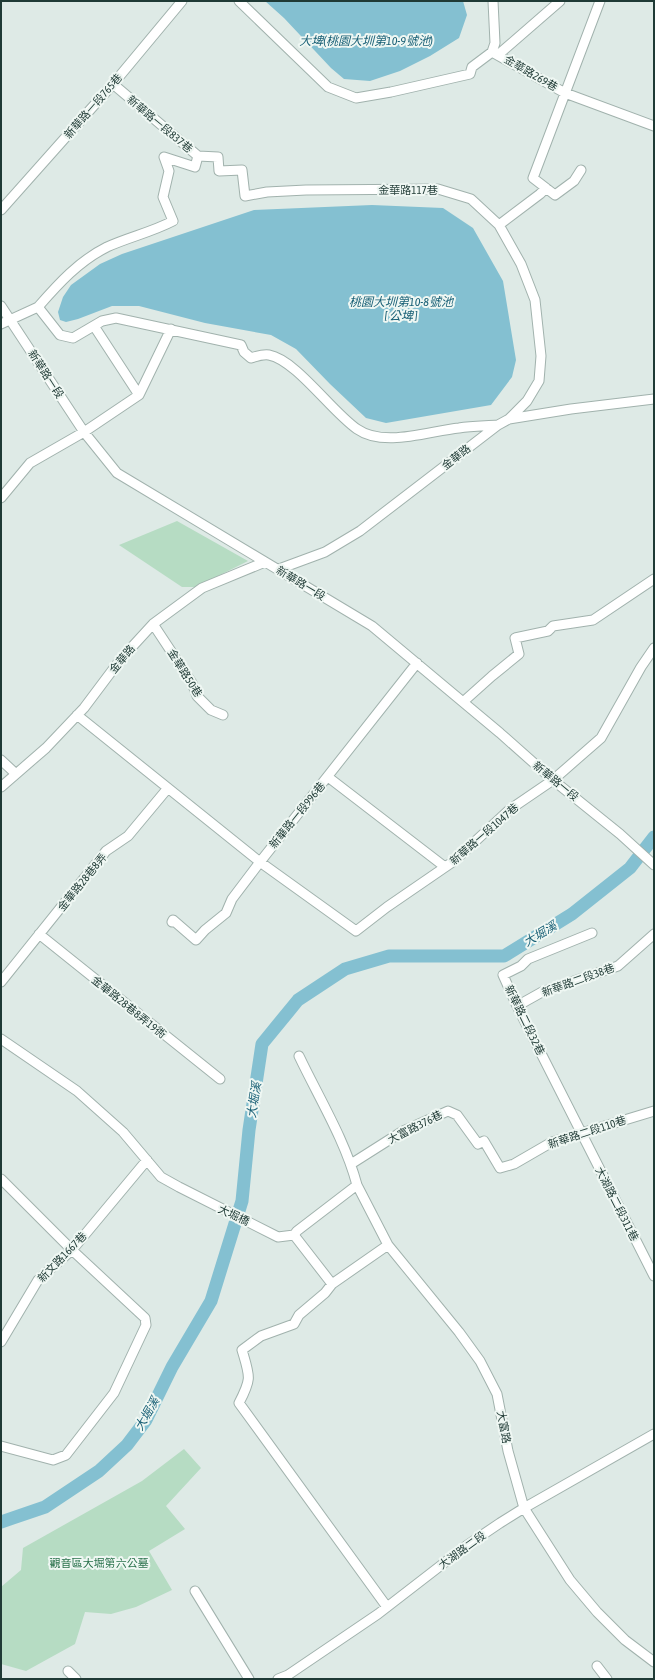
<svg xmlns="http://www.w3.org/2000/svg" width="655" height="1680" viewBox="0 0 655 1680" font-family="'Asap Condensed','Noto Sans TC',sans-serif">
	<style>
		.green { fill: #b6dcc3 }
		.water { fill: #84c0d1 }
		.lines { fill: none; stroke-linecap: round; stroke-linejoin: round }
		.river { stroke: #84c0d1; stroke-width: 13 }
		.minor-casing { stroke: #a1b2ad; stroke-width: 11 }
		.minor { stroke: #fff; stroke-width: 9 }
		.labels { text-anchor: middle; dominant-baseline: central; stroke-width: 4; stroke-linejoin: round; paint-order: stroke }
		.street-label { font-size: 11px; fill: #1f3a35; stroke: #eff7f3 }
		.park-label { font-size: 11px; fill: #29714b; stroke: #eff7f3 }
		.water-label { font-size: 12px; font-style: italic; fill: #196076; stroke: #eff7f3 }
	</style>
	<rect width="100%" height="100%" fill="#deeae6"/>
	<path class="green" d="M177 521 248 561 196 587H182L119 545Z
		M184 1449 201 1468 166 1506 185 1529 149 1551 172 1590 136 1607 111 1614 85 1612 75 1644 26 1671 1 1664V1587L21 1570 23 1548 142 1481Z"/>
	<path class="water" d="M265 1H463L467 15 459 38 430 56 400 71 370 81 344 79 331 68 284 18Z
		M372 205 443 208 473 228 503 281 516 360 512 377 491 405 386 423 366 418 330 384 296 349 271 335 205 323 139 306H112L78 319 66 322 60 320 58 312 63 297 71 285 100 264 122 254 254 210Z"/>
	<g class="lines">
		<path class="river" d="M1 1522 45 1507 99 1471 127 1445 146 1420 172 1367 211 1301 242 1201 249 1130 262 1044 298 1000 345 969 389 956H504L572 914 630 868 654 837"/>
		<g class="minor-casing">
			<path id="minor" d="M239 1 328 87 356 98 391 92 470 74 472 67 492 52 565 93 654 126
				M492 52 495 43 493 1
				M499 54 560 1
				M198 156 218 157 219 171 242 170 245 196 267 192 306 190 438 189 471 199 499 225 521 264 535 300 541 356 539 381 527 401 509 419
				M581 170 574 181 555 195 533 178 600 1
				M1 210 113 84 182 1
				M499 225 540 194 546 188
				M1 306 84 432 117 473 372 626 500 733 553 780 620 834 654 865
				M38 307C59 283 79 261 107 247 129 237 152 232 173 221L163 197 169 171 164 157 195 167 198 156 113 84
				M1 324 38 307 60 335 73 338 102 321 116 318 241 345 244 352 251 358C257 356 263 354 269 355 296 360 332 412 357 429 384 448 429 431 459 428 472 426 485 426 498 425
				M94 326 139 395
				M1 498 30 463 84 432 139 395 171 329
				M279 569 325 552 360 531 498 425 509 419 571 409 654 399
				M153 624 192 683 197 696 211 710 223 715
				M463 702 492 676 519 654 515 638 548 631 553 626 593 620 654 579
				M77 715 260 862 356 931 387 907 454 861 509 810 553 780 601 738 641 667 654 648
				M1 760 16 774
				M328 777 445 867
				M1 787 46 748 84 708 120 660 153 624 202 588 265 562
				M172 922 173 920 196 940 205 930 226 913 232 899 260 862 417 663
				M592 933 528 959 521 966 503 975 517 1006 654 1276
				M39 934 220 1079
				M1 982 106 851 128 836 168 788
				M517 1006 542 992 618 966 654 934
				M1 1039 77 1091 123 1132 161 1177 179 1187 278 1237 294 1235 297 1231 357 1185C345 1140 319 1098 299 1056
				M351 1164 403 1131 448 1111 457 1115 478 1144 484 1141 500 1168 514 1164 552 1142 654 1111
				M1 1179 72 1250 145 1318 146 1325 114 1393 66 1455 53 1460 1 1446
				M357 1185 388 1245 459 1332 480 1361 497 1394 508 1451 524 1508 570 1580 597 1612 625 1640 654 1662
				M294 1235 332 1284 388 1245
				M332 1284 325 1293 299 1315 294 1324 261 1336 242 1350C250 1377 252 1378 239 1403L387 1607
				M1 1342 38 1280 72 1250 147 1160
				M195 1591 249 1679
				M597 1666 607 1679
				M68 1671 76 1679
				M278 1679 288 1675 378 1614 466 1546 500 1523 524 1508 654 1434"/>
		</g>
		<use href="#minor" class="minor"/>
	</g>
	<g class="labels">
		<g class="street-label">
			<text transform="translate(531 73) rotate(30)">金華路269巷</text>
			<text transform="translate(93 106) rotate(-49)">新華路一段765巷</text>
			<text transform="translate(160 124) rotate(40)">新華路一段837巷</text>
			<text x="408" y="190">金華路117巷</text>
			<text transform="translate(46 374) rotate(57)">新華路一段</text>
			<text transform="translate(456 457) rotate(-38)">金華路</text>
			<text transform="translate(301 583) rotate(31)">新華路一段</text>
			<text transform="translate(122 659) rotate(-50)">金華路</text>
			<text transform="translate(185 673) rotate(58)">金華路50巷</text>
			<text transform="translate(556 781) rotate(39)">新華路一段</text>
			<text transform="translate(297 815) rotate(-51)">新華路一段996巷</text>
			<text transform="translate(484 834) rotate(-41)">新華路一段1047巷</text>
			<text transform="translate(82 882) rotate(-51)">金華路28巷8弄</text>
			<text transform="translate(578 980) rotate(-20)">新華路二段38巷</text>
			<text transform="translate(129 1007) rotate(39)">金華路28巷8弄19衖</text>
			<text transform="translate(525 1020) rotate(64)">新華路二段32巷</text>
			<text transform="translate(415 1127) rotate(-27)">大富路376巷</text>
			<text transform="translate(587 1132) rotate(-18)">新華路二段110巷</text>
			<text transform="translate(617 1204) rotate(63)">大湖路二段311巷</text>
			<text transform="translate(234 1215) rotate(25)">大堀橋</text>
			<text transform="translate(62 1257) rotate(-46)">新文路1667巷</text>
			<text transform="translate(504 1427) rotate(79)">大富路</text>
			<text transform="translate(462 1550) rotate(-36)">大湖路二段</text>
		</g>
		<g class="park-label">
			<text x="99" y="1563">觀音區大堀第六公墓</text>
		</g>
		<g class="water-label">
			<text x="366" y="41">大埤(桃園大圳第10-9號池)</text>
			<text x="401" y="302">桃園大圳第10-8號池<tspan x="401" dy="14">[ 公埤 ]</tspan></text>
			<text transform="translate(540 934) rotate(-31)">大堀溪</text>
			<text transform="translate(254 1100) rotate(-81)">大堀溪</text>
			<text transform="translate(147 1414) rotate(-60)">大堀溪</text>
		</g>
	</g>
	<rect width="655" height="1680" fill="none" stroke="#1f3a35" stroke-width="4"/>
</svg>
